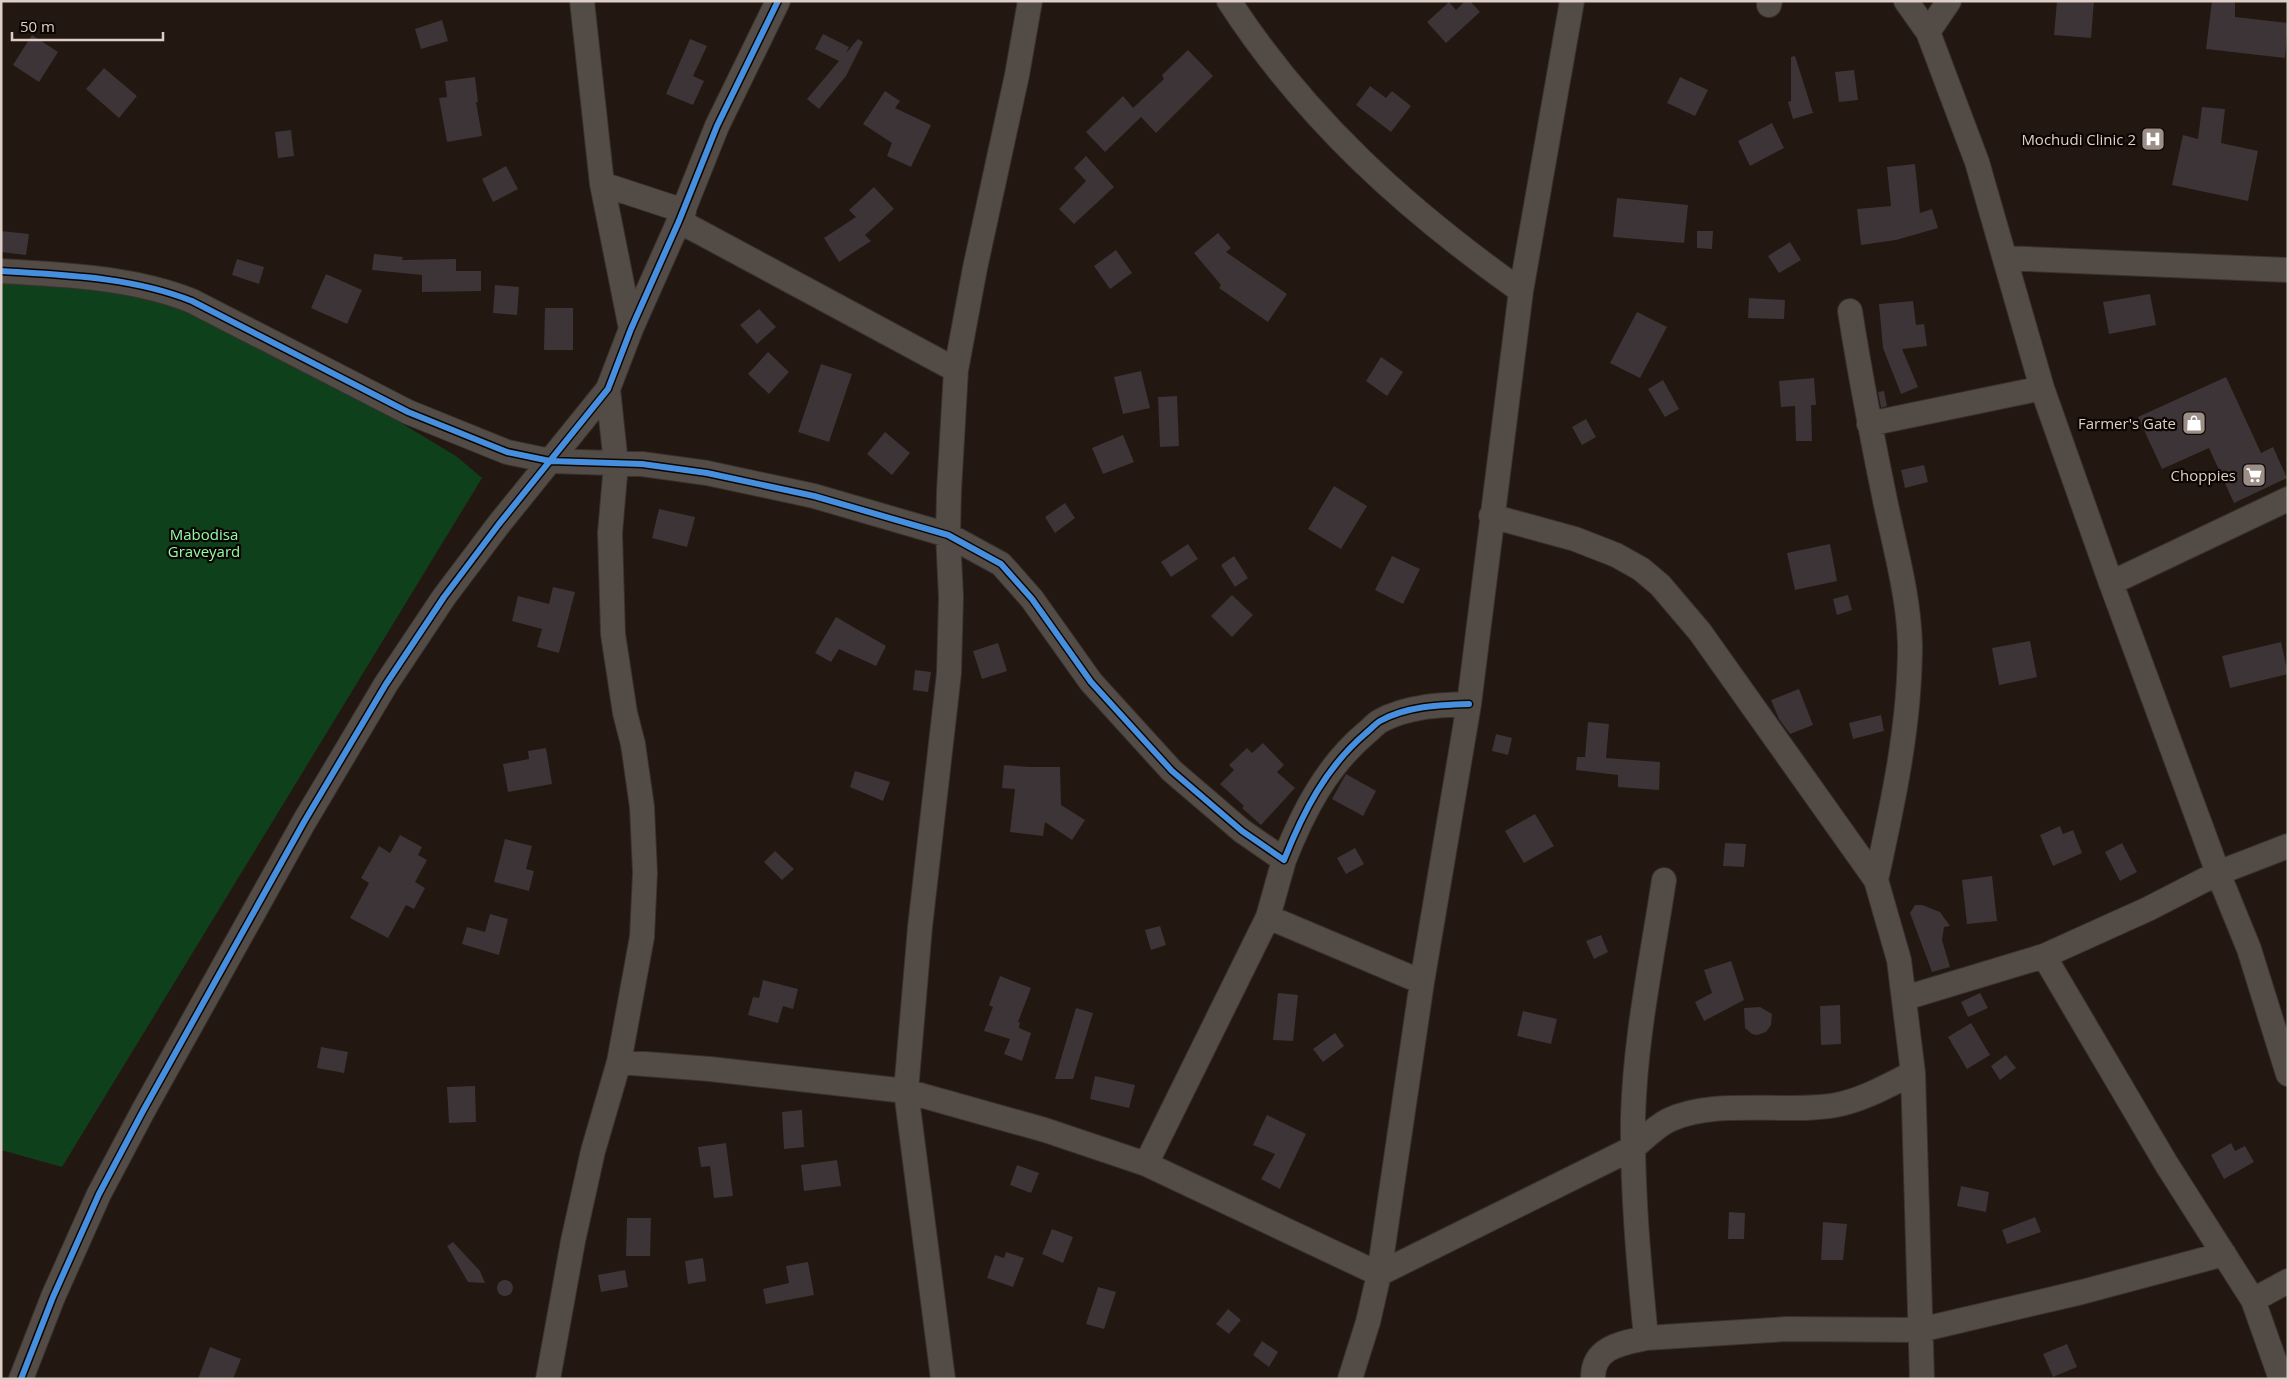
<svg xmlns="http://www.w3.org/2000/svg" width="2289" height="1380" viewBox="0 0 2289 1380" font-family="'Open Sans',sans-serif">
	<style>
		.green { fill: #0f401c }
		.building { fill: #3c3436 }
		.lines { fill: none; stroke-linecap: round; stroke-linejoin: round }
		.minor-casing { stroke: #39312d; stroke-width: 26 }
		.minor { stroke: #534b46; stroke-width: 24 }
		.cycleway-casing { stroke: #0c0502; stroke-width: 9 }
		.cycleway { stroke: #468fdf; stroke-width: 6 }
		.labels { text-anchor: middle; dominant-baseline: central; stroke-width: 4.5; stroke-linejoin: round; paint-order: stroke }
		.poi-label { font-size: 15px; fill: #ddcfc7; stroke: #0c0502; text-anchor: end }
		.park-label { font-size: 15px; fill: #90fda6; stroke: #0c0502 }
	</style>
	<rect width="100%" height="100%" fill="#221711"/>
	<path class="green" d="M1 282 164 296 271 345 456 456 482 478 62 1167 1 1150Z"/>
	<path class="building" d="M1465 1H1470L1480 12 1446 43 1427 22 1449 2 1456 10Z
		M2057 1H2094L2091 38 2054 35Z
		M2212 1H2235V17L2288 23 2285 58 2206 49Z
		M442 20 448 41 421 49 415 29Z
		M823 34 849 47 846 53 858 39 863 42 846 76 819 109 807 99 839 61 815 49Z
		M32 35 58 52 39 82 13 65Z
		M690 39 707 46 693 76 704 81 693 105 666 94Z
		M1188 50 1213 76 1156 133 1141 117 1105 152 1086 132 1123 96 1139 115 1133 108 1164 79 1162 75Z
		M1795 56 1813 113 1793 119 1788 102 1791 101V57Z
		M104 68 137 96 119 118 86 89Z
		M1854 70 1858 100 1839 102 1835 72Z
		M475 77 478 102H476L482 136 447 142 439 98 447 97 445 81Z
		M1680 77 1708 90 1695 116 1667 103Z
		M1370 86 1386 98 1392 91 1411 106 1391 132 1356 105Z
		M885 91 900 101 895 108 931 125 911 167 887 156 892 143 863 124Z
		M2202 107 2225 109 2221 143 2258 151 2248 201 2172 185 2183 135 2198 139Z
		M1772 123 1784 148 1750 166 1738 141Z
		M291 130 294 156 278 158 275 132Z
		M1086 156 1114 187 1074 224 1059 209 1086 181 1074 168Z
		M1915 164 1920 213 1932 209 1938 228 1896 240 1861 245 1857 209 1891 206 1887 167Z
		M506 166 518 189 493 202 482 179Z
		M874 187 894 209 865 235 871 241 839 262 824 238 856 217 849 210Z
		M1617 198 1688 205 1684 243 1613 237Z
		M1 231 29 234 26 255 1 252Z
		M1697 231H1713L1712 249 1697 248Z
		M1218 233 1231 248 1226 252 1287 294 1268 322 1219 288 1221 285 1194 253Z
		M1790 242 1801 260 1779 273 1768 256Z
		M1116 250 1132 273 1110 289 1094 266Z
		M374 254 403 257 402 260 456 259V271H481V291L422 292V275L372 270Z
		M237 259 264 267 259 284 232 275Z
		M326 274 362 290 347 324 311 308Z
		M495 285 519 287 517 315 493 313Z
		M2150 294 2156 325 2109 334 2103 302Z
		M1749 298 1785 300 1784 319 1748 318Z
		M1913 301 1916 325 1924 324 1927 346 1902 349 1918 387 1901 394 1883 348 1879 304Z
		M545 308H573V350H544Z
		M759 309 776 327 757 344 740 325Z
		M1637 312 1667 327 1640 378 1610 363Z
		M768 352 789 372 769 394 748 374Z
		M1381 357 1403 372 1387 396 1366 381Z
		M821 364 852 374 829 442 798 432Z
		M1141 371 1150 408 1123 414 1114 377Z
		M2226 377 2261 453 2273 447 2287 478 2234 503 2209 448 2162 469 2138 417Z
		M1814 378 1816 405H1811L1812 441H1796L1795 406 1781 407 1779 381Z
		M1663 380 1679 409 1665 417 1648 389Z
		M1884 391 1887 406 1881 408 1878 392Z
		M1177 396 1179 446 1160 447 1158 397Z
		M1586 419 1596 437 1582 445 1572 427Z
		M885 432 910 453 892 475 867 454Z
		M1123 435 1134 462 1103 474 1092 448Z
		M1924 465 1928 482 1905 488 1901 470Z
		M1334 486 1367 506 1341 549 1308 529Z
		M1065 503 1075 518 1055 533 1045 517Z
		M659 509 695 517 687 547 652 538Z
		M1188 544 1198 559 1171 577 1161 562Z
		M1830 544 1837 581 1795 590 1787 553Z
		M1234 556 1248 578 1235 587 1221 565Z
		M1392 556 1420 569 1403 604 1375 590Z
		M553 587 575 592 559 653 537 647 542 629 512 621 518 596 549 604Z
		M1232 595 1253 615 1232 637 1211 616Z
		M1848 595 1852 610 1837 615 1833 599Z
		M836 617 886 646 876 666 839 649 831 662 815 653Z
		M2030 641 2037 677 1999 685 1992 648Z
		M2281 642 2288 674 2230 688 2222 656Z
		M998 643 1007 671 982 679 973 651Z
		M915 670 931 672 928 692 913 690Z
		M1799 689 1813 725 1790 734 1779 719 1771 700Z
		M1881 715 1884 731 1853 739 1849 723Z
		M1588 722 1609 724 1606 758 1660 762 1659 790 1618 787V775L1576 770 1577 757H1585Z
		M1496 734 1512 738 1508 755 1492 751Z
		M1263 743 1284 765 1277 772 1295 788 1261 825 1242 808 1244 806 1220 784 1234 770 1229 765 1247 748 1252 753Z
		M546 748 552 784 508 792 503 764 529 759 528 751Z
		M1004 765 1029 767H1060L1061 805 1085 820 1072 840 1045 822 1043 836 1010 832 1015 789 1002 788Z
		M855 771 890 782 883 801 850 787Z
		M1346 774 1376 791 1363 816 1332 799Z
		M1535 814 1554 846 1524 863 1505 831Z
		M2060 826 2063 834 2073 830 2082 853 2053 866 2040 835Z
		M400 835 422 847 418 855 427 860 415 882 425 888 414 909 406 905 388 938 350 918 369 883 361 878 379 846 390 853Z
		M505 839 532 846 526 869 534 871 529 891 494 882Z
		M1725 843 1746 844 1744 867 1723 866Z
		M2122 843 2137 872 2120 881 2105 852Z
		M1355 848 1364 864 1346 874 1337 858Z
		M775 851 794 869 782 880 764 862Z
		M1992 876 1997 921 1967 924 1962 880Z
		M1915 905H1922L1940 912 1950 926 1944 927 1942 940 1950 967 1932 972 1910 913Z
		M490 914 508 919 499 955 462 944 467 927 485 932Z
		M1160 926 1166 945 1151 950 1145 930Z
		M1601 935 1608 952 1594 959 1586 941Z
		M1731 961 1744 1000 1704 1021 1695 1002 1712 993 1704 970Z
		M1000 976 1031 988 1018 1022H1020L1019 1028 1031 1033 1022 1061 1004 1054 1010 1039 984 1031 993 1007 989 1005Z
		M763 980 798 989 793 1009 783 1006 778 1023 748 1015 753 997 759 998Z
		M1278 993 1298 995 1293 1041 1273 1040Z
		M1980 993 1988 1008 1968 1017 1961 1002Z
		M1840 1005 1841 1044 1821 1045 1820 1006Z
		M1760 1007 1772 1014 1771 1025 1766 1032 1757 1035 1752 1034 1745 1028 1744 1008Z
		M1076 1008 1093 1013 1073 1079H1055Z
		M1523 1011 1557 1019 1551 1044 1517 1036Z
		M1971 1023 1990 1055 1967 1069 1948 1037Z
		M1335 1033 1344 1046 1323 1062 1313 1049Z
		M321 1047 348 1052 344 1073 317 1068Z
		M2006 1055 2016 1068 2000 1080 1991 1066Z
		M1095 1076 1135 1085 1129 1108 1090 1099Z
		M475 1086 476 1122 449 1123 447 1087Z
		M802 1110 804 1147 784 1149 782 1112Z
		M1267 1115 1306 1134 1280 1189 1261 1179 1275 1154 1253 1145Z
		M726 1143 733 1196 714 1198 710 1166 701 1167 698 1147Z
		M2231 1143 2235 1151 2245 1146 2254 1162 2224 1179 2211 1155Z
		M837 1160 841 1186 804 1191 801 1165Z
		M1017 1165 1039 1173 1031 1193 1010 1185Z
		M1961 1186 1989 1192 1986 1212 1957 1206Z
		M1729 1212 1745 1213 1744 1239H1728Z
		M2035 1217 2041 1232 2007 1244 2002 1230Z
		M627 1218H651L650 1256H626Z
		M1823 1222 1847 1224 1843 1260H1821Z
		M1052 1229 1073 1237 1063 1263 1042 1254Z
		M453 1242 480 1271 485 1283 468 1282 447 1246Z
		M1006 1252 1024 1258 1013 1287 987 1278 995 1255 1004 1258Z
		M703 1258 706 1281 688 1284 685 1261Z
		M808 1262 814 1295 766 1304 763 1289 789 1283 786 1266Z
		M625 1270 628 1287 601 1292 598 1275Z
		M497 1288a8 8 0 1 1 16 0a8 8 0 1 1-16 0Z
		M1098 1287 1116 1292 1104 1329 1086 1324Z
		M1228 1309 1241 1320 1229 1334 1216 1324Z
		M1262 1341 1278 1352 1269 1367 1253 1355Z
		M2067 1344 2077 1367 2053 1377 2043 1354Z
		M210 1347 241 1359 233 1379H198Z"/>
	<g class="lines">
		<g class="minor-casing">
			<path id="minor" d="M582 1 602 184 631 329
				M1229 1C1306 120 1407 210 1521 291
				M1906 1 1928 32 1977 162 2042 388 2111 583 2218 873 2249 949 2288 1074
				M1769 5 1770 1
				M1928 32 1949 1
				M602 184 684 211
				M679 221 956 370
				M2005 258 2288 270
				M1 271C65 275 132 277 192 301L408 412 507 452 550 461 642 464 707 473 814 496 948 535 1001 564 1032 599 1091 682 1172 771 1242 831 1284 860C1303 812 1326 767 1366 733 1370 730 1375 724 1380 721 1407 706 1439 705 1469 704
				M1850 311C1860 374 1872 437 1885 500 1895 548 1909 597 1910 645 1910 725 1893 803 1876 880
				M1869 424 2042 388
				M1491 516 1575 539 1616 555 1641 569 1660 585 1700 632 1876 880 1899 960 1913 1073 1922 1379
				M2111 583 2288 499
				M1664 880C1652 959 1635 1038 1633 1118 1632 1191 1639 1265 1646 1338L1787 1329 1920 1330 2082 1292 2224 1254
				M1268 917 1422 982
				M2044 956 2167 1165 2253 1300 2281 1379
				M1905 998 2044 956 2148 909 2218 873 2288 846
				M619 1062 710 1069 906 1091 1045 1130 1146 1164 1379 1274 1633 1148C1645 1138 1655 1127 1669 1120 1715 1098 1786 1114 1836 1105 1863 1100 1889 1085 1913 1073
				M1146 1164 1268 917 1284 860
				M2253 1300 2288 1281
				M21 1379 53 1297 99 1194 143 1111 304 822 386 684 444 597 499 524 608 389 631 329 679 221 717 126 778 1
				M548 1379 573 1241 593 1151 619 1062 642 937 645 873 642 807 633 744 625 713 613 634 610 533 616 464 608 389
				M943 1379 906 1091 920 927 949 673 951 597 948 535 949 491 956 370 975 268 1017 75 1030 1
				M1350 1379 1368 1322 1379 1274 1422 982 1469 704 1521 291 1572 1
				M1593 1379C1592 1347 1622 1343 1646 1338"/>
		</g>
		<use href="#minor" class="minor"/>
		<g class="cycleway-casing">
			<path id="cycleway" d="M1 271C65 275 132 277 192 301L408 412 507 452 550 461 642 464 707 473 814 496 948 535 1001 564 1032 599 1091 682 1172 771 1242 831 1284 860C1303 812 1326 767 1366 733 1370 730 1375 724 1380 721 1407 706 1439 705 1469 704
				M21 1379 53 1297 99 1194 143 1111 304 822 386 684 444 597 499 524 608 389 631 329 679 221 717 126 778 1"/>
		</g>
		<use href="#cycleway" class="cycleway"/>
	</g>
	<defs>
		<g id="hospital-square" transform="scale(1.25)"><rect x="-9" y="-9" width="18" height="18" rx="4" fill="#9c8f87" stroke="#0c0502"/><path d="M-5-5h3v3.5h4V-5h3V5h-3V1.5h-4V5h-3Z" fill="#fff"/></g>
		<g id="shop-square" transform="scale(1.25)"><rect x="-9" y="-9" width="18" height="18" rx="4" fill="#9c8f87" stroke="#0c0502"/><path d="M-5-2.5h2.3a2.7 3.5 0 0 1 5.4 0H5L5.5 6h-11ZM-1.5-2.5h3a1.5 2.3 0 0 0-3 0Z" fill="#fff"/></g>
		<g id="supermarket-square" transform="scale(1.25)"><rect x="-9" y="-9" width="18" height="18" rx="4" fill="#9c8f87" stroke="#0c0502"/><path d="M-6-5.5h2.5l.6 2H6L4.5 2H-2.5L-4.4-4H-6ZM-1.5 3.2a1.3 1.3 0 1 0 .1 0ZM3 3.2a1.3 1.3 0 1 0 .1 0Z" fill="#fff"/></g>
	</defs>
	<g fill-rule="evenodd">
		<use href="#hospital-square" x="2153" y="139"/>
		<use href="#shop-square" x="2194" y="423"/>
		<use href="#supermarket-square" x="2254" y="475"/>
	</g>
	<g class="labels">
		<g class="poi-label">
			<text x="2136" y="139">Mochudi Clinic 2</text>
			<text x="2176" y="423">Farmer's Gate</text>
			<text x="2236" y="475">Choppies</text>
		</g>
		<g class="park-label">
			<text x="204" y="534">Mabodisa<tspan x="204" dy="17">Graveyard</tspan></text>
		</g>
	</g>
	<rect width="2289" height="1380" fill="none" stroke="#ddcfc7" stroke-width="5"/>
	<path d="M12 32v8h151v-8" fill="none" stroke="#ddcfc7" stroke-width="2.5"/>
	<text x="20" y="32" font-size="15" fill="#ddcfc7" stroke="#0c0502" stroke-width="4" paint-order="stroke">50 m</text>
</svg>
